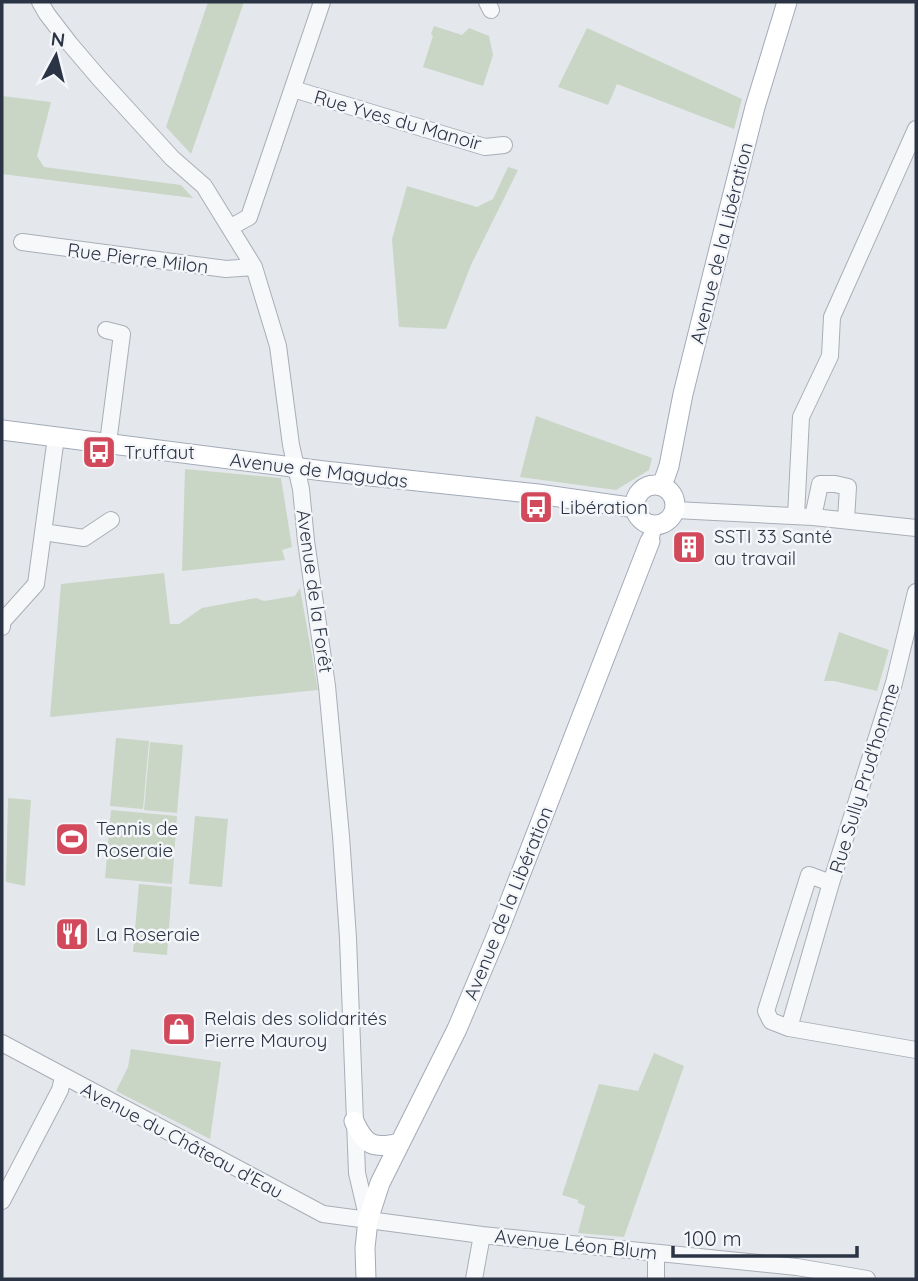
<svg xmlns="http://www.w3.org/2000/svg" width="918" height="1281" viewBox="0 0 918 1281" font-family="Quicksand,sans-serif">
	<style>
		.green { fill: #c9d6c5 }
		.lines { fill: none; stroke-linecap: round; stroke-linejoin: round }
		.minor-casing { stroke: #a9aeb7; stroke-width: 18 }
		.major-casing { stroke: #a3abb8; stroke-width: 21 }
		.minor { stroke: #f7f8fa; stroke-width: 16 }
		.major { stroke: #fff; stroke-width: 19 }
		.labels { text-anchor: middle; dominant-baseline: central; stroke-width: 5; stroke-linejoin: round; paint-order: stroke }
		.street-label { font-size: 19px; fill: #2b3445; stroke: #f4f6f9 }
		.poi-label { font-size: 19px; fill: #2b3445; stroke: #f4f6f9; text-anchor: start }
	</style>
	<rect width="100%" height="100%" fill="#e4e7ec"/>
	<path class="green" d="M208 2H244L191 154 166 127Z
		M434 26 462 35 469 28 489 36 493 55 483 86 423 67 433 36 431 34Z
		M587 28 742 99 734 129 617 84 608 105 558 87Z
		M2 96 51 102 37 156 44 167 181 185 193 198 2 174Z
		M508 167 518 170 471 265 446 329 399 327 392 239 407 186 477 207 493 199Z
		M536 416 652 458 649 470 616 490 520 477Z
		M185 469 281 478 292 547 282 550 285 560 182 571Z
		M164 573 170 624H179L202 608 256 598 264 601 295 596 300 588 318 690 50 717 61 584Z
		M839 632 889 650 877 691 834 681H824Z
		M116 738 149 741 143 809 110 806Z
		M150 742 183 745 177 813 144 810Z
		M8 798 31 800 25 886 6 882Z
		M111 810 177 816 172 884 105 878Z
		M195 816 228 819 222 887 189 884Z
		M139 884 172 887 167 955 133 952Z
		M131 1049 221 1062 210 1139 116 1091 128 1067Z
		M654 1053 684 1066 624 1237 578 1233 585 1206 578 1203V1200L562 1195 599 1084 638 1091Z"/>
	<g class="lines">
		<g class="minor-casing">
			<path id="minor" d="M40 2 47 14 70 44 99 78 172 158 204 186 254 267 278 346 291 445 301 489 306 541 327 686 341 836 348 938 357 1173 368 1220
				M487 2 491 10
				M293 89 485 147 504 145
				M231 227 249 217 322 2
				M22 242 226 269 254 267
				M106 330 122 334 108 443
				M675 510 813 517 916 528
				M796 516 801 417 830 356 832 317 916 129
				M813 517 820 484H835L848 487 846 520
				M43 532 84 538 111 520
				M650 541 654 525
				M2 627V622L36 584 56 437
				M831 883 809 875 766 1011 771 1021 789 1028 831 883 894 683 916 592
				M789 1028 916 1050
				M2 1043 323 1214 482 1235 797 1267 867 1279
				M2 1201 60 1090 63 1077
				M656 1253V1279
				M474 1279 482 1235"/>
		</g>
		<g class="major-casing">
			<path id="major" d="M2 430 324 471 538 494 636 508
				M635 505a20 20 0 1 1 40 0a20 20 0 1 1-40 0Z
				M662 486 669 466 683 394 724 229 755 107 787 2
				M354 1121C365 1146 374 1149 400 1143
				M366 1279 365 1248 368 1220 380 1183 457 1029 496 937 650 541"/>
		</g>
		<use href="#minor" class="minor"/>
		<use href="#major" class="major"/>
	</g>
	<defs>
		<g id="bus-square" transform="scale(1.75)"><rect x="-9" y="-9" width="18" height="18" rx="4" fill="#d1495b" stroke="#f4f6f9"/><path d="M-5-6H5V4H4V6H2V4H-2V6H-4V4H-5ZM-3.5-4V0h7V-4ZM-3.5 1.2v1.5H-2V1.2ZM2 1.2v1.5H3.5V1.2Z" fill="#fff"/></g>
		<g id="building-square" transform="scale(1.75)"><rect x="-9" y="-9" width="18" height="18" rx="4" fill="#d1495b" stroke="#f4f6f9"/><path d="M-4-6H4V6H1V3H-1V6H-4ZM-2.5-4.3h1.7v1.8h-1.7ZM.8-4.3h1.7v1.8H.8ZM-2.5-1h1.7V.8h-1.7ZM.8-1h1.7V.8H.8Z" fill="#fff"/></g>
		<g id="stadium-square" transform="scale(1.75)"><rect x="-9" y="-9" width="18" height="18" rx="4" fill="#d1495b" stroke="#f4f6f9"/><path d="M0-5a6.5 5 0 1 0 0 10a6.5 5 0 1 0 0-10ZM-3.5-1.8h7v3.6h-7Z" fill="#fff"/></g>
		<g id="restaurant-square" transform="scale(1.75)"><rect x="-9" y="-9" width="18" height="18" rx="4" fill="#d1495b" stroke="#f4f6f9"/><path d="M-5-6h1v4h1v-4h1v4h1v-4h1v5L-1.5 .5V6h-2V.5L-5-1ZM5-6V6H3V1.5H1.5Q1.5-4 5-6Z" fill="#fff"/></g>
		<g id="shop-square" transform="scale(1.75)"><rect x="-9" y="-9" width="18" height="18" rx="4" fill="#d1495b" stroke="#f4f6f9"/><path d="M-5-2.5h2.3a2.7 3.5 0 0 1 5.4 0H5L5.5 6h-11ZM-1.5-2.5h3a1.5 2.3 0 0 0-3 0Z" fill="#fff"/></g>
	</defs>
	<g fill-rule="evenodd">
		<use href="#bus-square" x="99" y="452"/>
		<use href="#bus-square" x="536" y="507"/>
		<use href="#building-square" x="689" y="547"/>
		<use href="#stadium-square" x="72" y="839"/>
		<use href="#restaurant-square" x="72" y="934"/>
		<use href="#shop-square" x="179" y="1029"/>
	</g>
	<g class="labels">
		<g class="street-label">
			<text transform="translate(398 120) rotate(16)">Rue Yves du Manoir</text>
			<text transform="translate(721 243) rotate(-76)">Avenue de la Libération</text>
			<text transform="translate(138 258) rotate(7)">Rue Pierre Milon</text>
			<text transform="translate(319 470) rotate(7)">Avenue de Magudas</text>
			<text transform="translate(315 591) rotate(82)">Avenue de la Forêt</text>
			<text transform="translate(864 778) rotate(-73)">Rue Sully Prud'homme</text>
			<text transform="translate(508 903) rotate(-68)">Avenue de la Libération</text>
			<text transform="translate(182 1140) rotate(28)">Avenue du Château d'Eau</text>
			<text transform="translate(576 1244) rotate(6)">Avenue Léon Blum</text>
		</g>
		<g class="poi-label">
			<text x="124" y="452">Truffaut</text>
			<text x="560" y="507">Libération</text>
			<text x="714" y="536">SSTI 33 Santé<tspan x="714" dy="22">au travail</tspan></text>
			<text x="96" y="828">Tennis de<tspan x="96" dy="22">Roseraie</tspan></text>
			<text x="96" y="934">La Roseraie</text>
			<text x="204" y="1018">Relais des solidarités<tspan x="204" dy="22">Pierre Mauroy</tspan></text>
		</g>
	</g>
	<rect width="918" height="1281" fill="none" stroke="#2b3445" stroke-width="7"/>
	<g transform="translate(56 56) rotate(7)" stroke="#f4f6f9" stroke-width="5" paint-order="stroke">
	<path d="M0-5L12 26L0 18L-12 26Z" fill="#2b3445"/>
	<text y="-10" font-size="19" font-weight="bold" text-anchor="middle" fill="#2b3445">N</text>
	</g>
	<path d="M673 1246v10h184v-10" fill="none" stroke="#2b3445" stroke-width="3.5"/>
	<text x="684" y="1246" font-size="21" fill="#2b3445" stroke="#f4f6f9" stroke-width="5" paint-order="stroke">100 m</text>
</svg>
